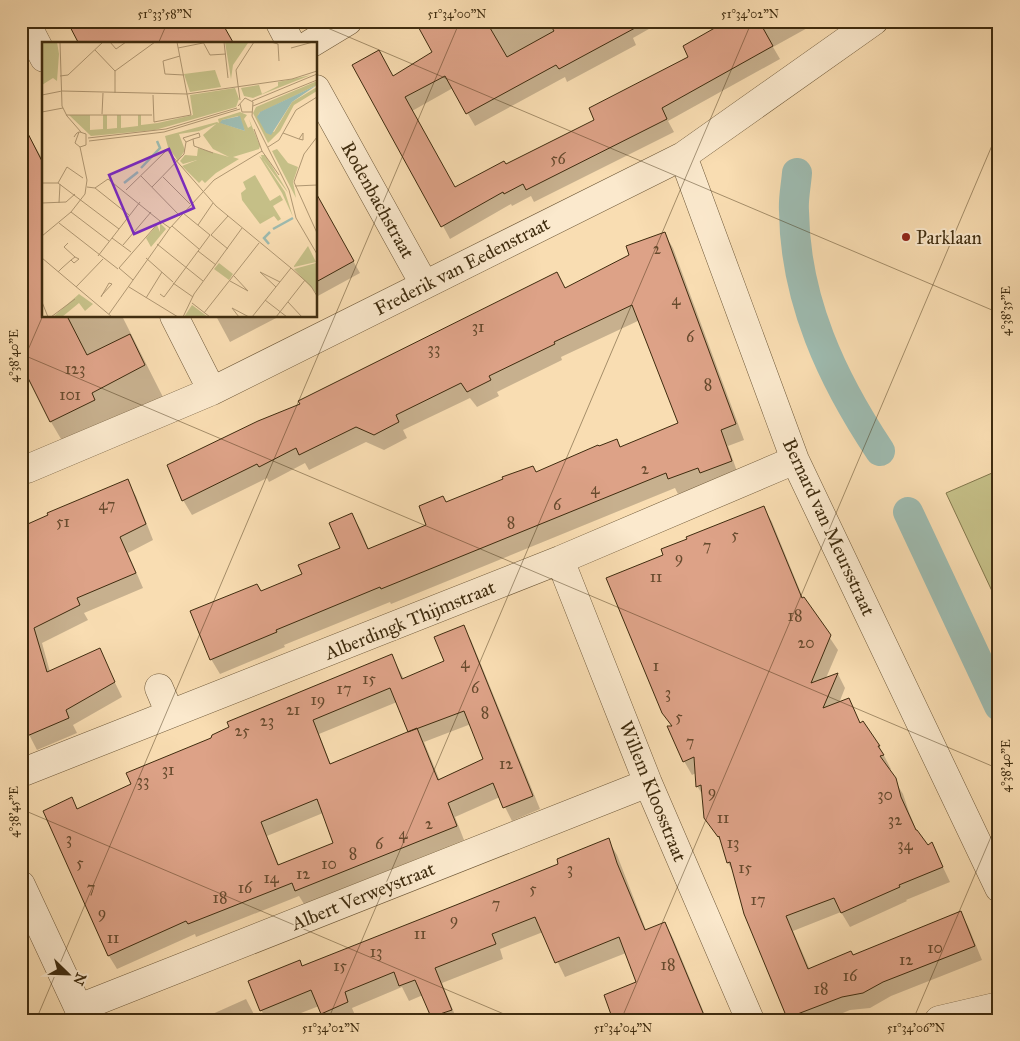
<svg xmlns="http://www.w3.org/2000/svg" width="1020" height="1041" viewBox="0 0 1020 1041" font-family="'IM FELL Great Primer',serif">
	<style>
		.green { fill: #c5bf87; stroke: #82764b }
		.shadow { fill: #0003; fill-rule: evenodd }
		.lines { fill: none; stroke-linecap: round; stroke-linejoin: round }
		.canal { stroke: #9ebbb0; stroke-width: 30 }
		.building { fill: #dda287; stroke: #3f2c0f; fill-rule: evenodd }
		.minor-casing { stroke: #6e5838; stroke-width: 29 }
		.minor { stroke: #fbe9cd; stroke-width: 28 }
		.ticks { fill: none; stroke: #3f2c0f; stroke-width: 1; stroke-opacity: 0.45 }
		.poi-dot { fill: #8f2418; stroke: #fbe9cd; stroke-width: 2 }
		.labels { text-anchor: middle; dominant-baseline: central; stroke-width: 4; stroke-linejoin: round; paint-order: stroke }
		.number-label { font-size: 16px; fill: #664a2d }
		.street-label { font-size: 19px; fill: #3f2c0f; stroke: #fbe9cd }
		.poi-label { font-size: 19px; fill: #3f2c0f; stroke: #fbe9cd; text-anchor: start }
		.inset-river { fill: none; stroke: #9ebbb0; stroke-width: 2.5 }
		.inset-road { fill: none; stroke: #af9671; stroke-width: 1 }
		.view { fill: #7b2cbf; fill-opacity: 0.15; stroke: #7b2cbf; stroke-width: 2.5 }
		.inset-edge { fill: none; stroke: #3f2c0f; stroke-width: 2.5 }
		.neatline { fill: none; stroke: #3f2c0f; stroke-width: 2 }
		.ticks-label { font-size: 12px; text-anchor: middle; fill: #3f2c0f }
	</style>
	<rect width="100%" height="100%" fill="#f9ddb2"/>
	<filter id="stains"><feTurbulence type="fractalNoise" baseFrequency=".004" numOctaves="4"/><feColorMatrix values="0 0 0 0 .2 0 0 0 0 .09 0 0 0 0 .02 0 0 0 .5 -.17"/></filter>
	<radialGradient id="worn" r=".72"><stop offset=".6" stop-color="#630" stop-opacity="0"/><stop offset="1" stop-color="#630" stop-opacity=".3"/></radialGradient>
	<path class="green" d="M999 470V606L946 493Z"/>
	<path class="shadow" d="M417 21H663L633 38 636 45 567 82 565 77 475 126 453 88 412 111 455 189 506 166 596 121 690 58 730 21H820L773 47 780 59 668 121 674 132 534 202 531 196 512 206 511 204 450 239 443 226 393 78 434 52Z
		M21 122 44 162V316H122L167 405 74 461 51 422 25 370 30 360Z
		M316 195 360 273 316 297Z
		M664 233 673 248 744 440 728 446 739 477 708 483 678 494 675 488 391 604 390 602 284 645 285 647 220 674 211 659 261 592 303 575 341 549 352 515 361 530 369 550 428 525 446 503 536 473 621 449 680 424 640 320 561 357 562 360 497 392 499 396 477 407 470 398 403 430 407 438 384 450 366 442 309 470 305 463 269 482 267 478 192 515 183 500 302 405 557 274 566 289 631 255Z
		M216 316H280L230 342Z
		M127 481 136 496 153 540 128 553 143 588 84 613 88 620 42 643 50 672 99 650 122 697 73 725 77 733 37 750 21 719V528Z
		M764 508 772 522 803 598 838 650 826 678 838 674 845 688 839 703 848 700 861 724 863 723 879 746 891 769 888 770 903 794 909 812 917 832 927 846 932 844 950 882 906 900 907 901 850 927 841 912 793 931 810 970 853 956 960 912 968 926 982 960 891 996 870 1008 850 1010 826 1020H790L789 1017 735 875 728 863 723 845 706 818 704 797 697 786 696 773 692 775 684 761 672 727 664 712 665 556Z
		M463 626 471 640 540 809 512 821 500 797 455 817 464 840 304 904 299 896 196 937 195 934 117 969 109 956 44 811 72 799 78 810 132 784 212 739 392 656 404 679 445 662ZM397 702 410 733 331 765 319 734ZM471 724 485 759 440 781 424 742ZM323 813 334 843 279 865 267 836Z
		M608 840 617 855 646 930 665 923 673 938 707 1020H602L613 1016 637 982 626 953 565 977 543 932 500 949 503 959 442 983 457 1020H433L423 995 409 1001 402 987 352 1008 357 1020H325L319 1006 283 1020H267L261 1010 300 962 303 967 560 865Z
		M246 999 257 1020H199Z"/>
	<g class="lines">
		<path class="canal" d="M797 173C796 186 793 199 794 211 795 300 832 379 880 451
			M908 512 999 706"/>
	</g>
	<path class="building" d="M67 21H221L234 44H79Z
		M415 21H486L507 57 554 31 548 21H648L559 69 556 65 466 114 445 76 405 97 455 187 504 161 506 164 594 120 589 108 688 57 683 46 727 21H759L773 46 662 108 667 119 526 190 523 184 504 194 503 192 441 227 352 65 379 50 393 76 432 52Z
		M21 120 44 165V316H67L87 355 130 334 145 365 92 393 95 400 50 422 24 370 28 360 21 346Z
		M316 193 354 261 316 282Z
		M665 232 736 424 721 430 732 461 700 473 698 468 668 479 666 473 381 589 380 587 276 630 277 632 210 660 190 611 257 584 261 591 302 574 298 565 340 548 329 523 352 513 368 549 426 525 419 506 443 496 446 502 503 479 502 477 533 466 536 472 598 445 599 446 617 439 620 447 678 423 632 305 554 342 555 344 489 376 491 380 467 392 461 383 396 415 399 422 374 435 356 427 299 455 296 448 259 467 257 464 182 501 167 465 258 421 300 404 298 401 557 272 565 288 629 255 626 246Z
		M128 479 146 524 120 537 136 573 77 598 80 605 34 628 47 672 100 648 115 682 66 710 69 718 27 736 21 723V527L48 515 47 513Z
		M764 506 802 598 804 597 831 635 811 683 838 673 823 708 849 698 860 723 863 721 880 746H878L884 755 880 756 896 778 901 797 916 830H917L928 845 932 842 943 867 899 885 900 887 841 913 834 898 786 916 808 969 851 951 853 955 961 911 975 946 883 982 863 993 842 997 787 1018 744 914 730 862 727 863 719 836 718 837 704 818 701 785 696 787 694 757 683 762 667 726H672L662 713 606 578 663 555 661 549 687 539 686 537Z
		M464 625 533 796 503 808 493 783 448 803 457 826 295 891 292 883 188 924 186 921 108 956 43 811 72 797 77 809 131 784 126 773 211 738 212 735 229 727 227 722 392 654 402 679 444 661 434 637ZM390 688 408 732 464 711 483 759 438 780 417 728 330 764 313 720ZM317 799 333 843 278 865 261 822Z
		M609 838 617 863 645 930 665 922 706 1020H613L604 995 636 982 619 937 555 963 535 917 492 934 496 944 435 968 452 1010 431 1017 415 980 399 986 394 972 345 992 348 1002 321 1014 311 990 260 1011 248 981 300 960 302 966 456 905 558 864 557 859Z"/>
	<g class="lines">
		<g class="minor-casing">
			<path id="minor" d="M25 21 44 58
				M279 21 291 44
				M310 44 348 21
				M316 89 424 284
				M683 156 795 460 999 888
				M174 316 212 391
				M27 469 212 391 683 156 874 21
				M560 560 648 783 750 1020
				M159 688 170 714
				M21 773 560 560 795 460
				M21 885 84 1020
				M79 1008 648 783
				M939 1020 999 1006"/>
		</g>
		<use href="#minor" class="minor"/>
	</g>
	<path class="ticks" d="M311 21 999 313M158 44 168 21M21 354 999 769M21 366 44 313M21 809 518 1020M36 1020 460 21M328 1020 752 21M621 1020 999 129M913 1020 999 818"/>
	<circle class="poi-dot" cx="906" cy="237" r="5"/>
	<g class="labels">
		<g class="number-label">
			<text x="558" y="158">56</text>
			<text x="657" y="248">2</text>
			<text x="676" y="299">4</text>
			<text x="478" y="326">31</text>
			<text x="690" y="336">6</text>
			<text x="434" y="348">33</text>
			<text x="75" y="368">123</text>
			<text x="708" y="384">8</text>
			<text x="70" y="394">101</text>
			<text x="645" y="468">2</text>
			<text x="595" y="488">4</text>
			<text x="107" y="504">47</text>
			<text x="557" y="504">6</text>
			<text x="63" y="521">51</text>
			<text x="511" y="522">8</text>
			<text x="735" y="534">5</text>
			<text x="707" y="545">7</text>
			<text x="679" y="557">9</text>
			<text x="656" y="576">11</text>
			<text x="795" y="615">18</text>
			<text x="806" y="642">20</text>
			<text x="465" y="662">4</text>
			<text x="656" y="665">1</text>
			<text x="369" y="678">15</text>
			<text x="475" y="687">6</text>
			<text x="344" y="688">17</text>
			<text x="668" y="692">3</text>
			<text x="318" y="699">19</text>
			<text x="293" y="709">21</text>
			<text x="485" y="712">8</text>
			<text x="679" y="716">5</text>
			<text x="267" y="720">23</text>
			<text x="242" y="730">25</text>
			<text x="690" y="741">7</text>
			<text x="506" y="763">12</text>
			<text x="168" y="769">31</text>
			<text x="143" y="780">33</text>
			<text x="712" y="791">9</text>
			<text x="885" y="794">30</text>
			<text x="723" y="817">11</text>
			<text x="895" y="819">32</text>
			<text x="429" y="823">2</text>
			<text x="403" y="833">4</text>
			<text x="69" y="838">3</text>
			<text x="733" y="842">13</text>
			<text x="379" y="843">6</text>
			<text x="905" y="844">34</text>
			<text x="353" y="853">8</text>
			<text x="80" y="862">5</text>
			<text x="329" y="863">10</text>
			<text x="745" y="867">15</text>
			<text x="570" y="868">3</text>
			<text x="303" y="873">12</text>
			<text x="271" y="877">14</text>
			<text x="91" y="887">7</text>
			<text x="245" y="887">16</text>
			<text x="533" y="888">5</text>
			<text x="220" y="897">18</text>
			<text x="758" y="899">17</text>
			<text x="496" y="903">7</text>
			<text x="102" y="912">9</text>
			<text x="454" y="919">9</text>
			<text x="420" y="933">11</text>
			<text x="113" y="937">11</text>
			<text x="935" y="947">10</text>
			<text x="376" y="951">13</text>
			<text x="906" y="959">12</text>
			<text x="668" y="964">18</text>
			<text x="340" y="965">15</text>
			<text x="850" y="975">16</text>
			<text x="821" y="988">18</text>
		</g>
		<g class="street-label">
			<text transform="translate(378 200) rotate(61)">Rodenbachstraat</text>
			<text transform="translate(462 266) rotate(-27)">Frederik van Eedenstraat</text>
			<text transform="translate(829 527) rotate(65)">Bernard van Meursstraat</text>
			<text transform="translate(410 620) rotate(-22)">Alberdingk Thijmstraat</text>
			<text transform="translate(653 791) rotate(68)">Willem Kloosstraat</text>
			<text transform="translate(363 896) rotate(-22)">Albert Verweystraat</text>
		</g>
		<g class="poi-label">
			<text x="916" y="237">Parklaan</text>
		</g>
	</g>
	<g transform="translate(42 42)">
		<rect width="275" height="275" fill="#f9ddb2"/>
		<path d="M0 0H15L17 12 15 39 11 36 0 43ZM183 0 206 1 191 23 189 37ZM173 28 179 45 148 50 142 32ZM269 33 211 56 202 54 199 46 217 43 220 52 236 44V40ZM275 39V43L217 71 216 75 222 86 232 90 250 60 275 45V49L252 63 238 89 226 101 211 71 214 65ZM193 46 197 57 194 65 113 88 49 94 27 73H48V88L61 87V73H65V87L75 86V73H79V86L96 84V73H99V83L116 81 151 73 148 53ZM198 70 205 73 202 77 206 86 209 84 207 77 218 104 217 107 191 115 197 117 174 131 163 141 160 138 157 141 140 124 155 118 141 122 138 119 143 113 155 114 156 106 187 115 171 107 161 93 174 82 157 89 137 92 143 108 136 119 126 105 123 94 175 80 177 81 176 77ZM196 74 203 89 179 81 180 78ZM235 107 246 121 256 125 251 140 254 156 230 109ZM219 113H223L244 147 246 151 220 116 243 150 251 175 240 151 217 114 220 116ZM213 133 228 159 238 153 241 158 231 164 239 177 236 179 232 174 218 182 200 158 199 151 204 147 201 140ZM118 181 124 187 109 205 104 196 115 183 118 190ZM266 204 274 220 252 225V224ZM177 221 191 232 187 238 172 227ZM274 221 275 223V252L252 227ZM37 252 51 262 43 269 37 261 20 275H11ZM150 263 166 275H142Z" fill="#c5bf87" fill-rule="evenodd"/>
		<path d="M275 43 250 60 229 93 224 91 215 75 218 70ZM198 74 203 89 178 81 180 78Z" fill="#9ebbb0"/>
		<path class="inset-river" d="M99 126 118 106 115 99M82 141 96 130M231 187 251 176M227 202 222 196 228 190"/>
		<path class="inset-road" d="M18 0 20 64 25 74 39 90M68 0 74 7 84 0M161 0 168 13 184 12M182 0 186 36M229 0 236 2 237 19M136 6 161 1M249 6 271 0M53 8 73 29V51M138 14 121 19 123 32 142 33M73 29 113 0M18 34 26 33 61 0M0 53 20 49 145 52 250 37 275 29M111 53 112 80 149 73 135 0M198 58 194 28 212 0M210 59 275 32M198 62 200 70H210M196 64 203 56 211 60 210 74 247 148 254 176 275 212M211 64 275 38M0 70 21 66M60 72 61 51M24 73H110M212 87 220 109 237 133M241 91 257 97 261 98V91L257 97M32 95 34 92 35 91 37 90H38L44 92V103L38 105 33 101 37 90M275 95 262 112 252 140 275 191M46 96 124 87 195 66M151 97 158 95 157 91 141 96 144 100 151 97 152 104 171 111M47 99 122 90 198 67M226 105 237 98 254 68 275 55M99 134 138 174M121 135 148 162M0 141H16L77 187M16 141 25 125 41 136M253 144 275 143M45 145 53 146 66 137 118 179M110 145 142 112 144 100M53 146 87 173M84 148 125 108 174 164 249 226 269 244 275 254M0 161 24 160 33 152M17 161 18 142M29 170 67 199M141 171 168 193M17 181 76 227M156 183 171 161M130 184 157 207M128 186 172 138 220 109M169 193 186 174M169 193 186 207M0 194 29 170 43 152 45 138 38 105M70 196 89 210M26 201 22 205 33 215M115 202 161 239M81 203 109 170M156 209 174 223M56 214 98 160M0 216 70 275M104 216 131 240M16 230 20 226 29 218 33 215 37 217 32 221 29 218M188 239 206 249 192 234M131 241 151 255M34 245 61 217M87 245 136 275M234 245 218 230 238 240M118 252 122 255 168 193M59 255 67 241 70 242 59 254M104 256 120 230M223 258 245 275M0 260 6 275M246 260 260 275M150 261 168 275M162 271 217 201M67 272 128 186 118 179 77 226 91 238M9 275 33 257M141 275 152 252 200 186M197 275 190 266 207 275M210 275 249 226M234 275 263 238"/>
		<path class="view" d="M127 107 152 166 92 192 67 133Z"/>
		<rect width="275" height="275" class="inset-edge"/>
	</g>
	<rect width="1020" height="1041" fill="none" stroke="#f9ddb2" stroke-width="55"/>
	<g transform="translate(68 974) rotate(113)" stroke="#fbe9cd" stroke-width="4" paint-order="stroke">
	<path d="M0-4L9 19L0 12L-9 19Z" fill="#3f2c0f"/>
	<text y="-8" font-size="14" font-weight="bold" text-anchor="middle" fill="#3f2c0f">N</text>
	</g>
	<rect x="28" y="28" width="964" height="986" class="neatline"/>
	<g class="ticks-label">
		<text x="165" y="18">51°33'58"N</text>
		<text x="457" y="18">51°34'00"N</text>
		<text x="750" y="18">51°34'02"N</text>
		<text transform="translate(1006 311) rotate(-90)" y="4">4°38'35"E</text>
		<text transform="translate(14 356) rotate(-90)" y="4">4°38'40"E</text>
		<text transform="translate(1006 766) rotate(-90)" y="4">4°38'40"E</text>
		<text transform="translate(14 812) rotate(-90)" y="4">4°38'45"E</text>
		<text x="331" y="1032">51°34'02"N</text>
		<text x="623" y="1032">51°34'04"N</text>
		<text x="916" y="1032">51°34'06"N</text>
	</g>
	<rect width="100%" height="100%" filter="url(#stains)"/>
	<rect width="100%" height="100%" fill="url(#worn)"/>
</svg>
